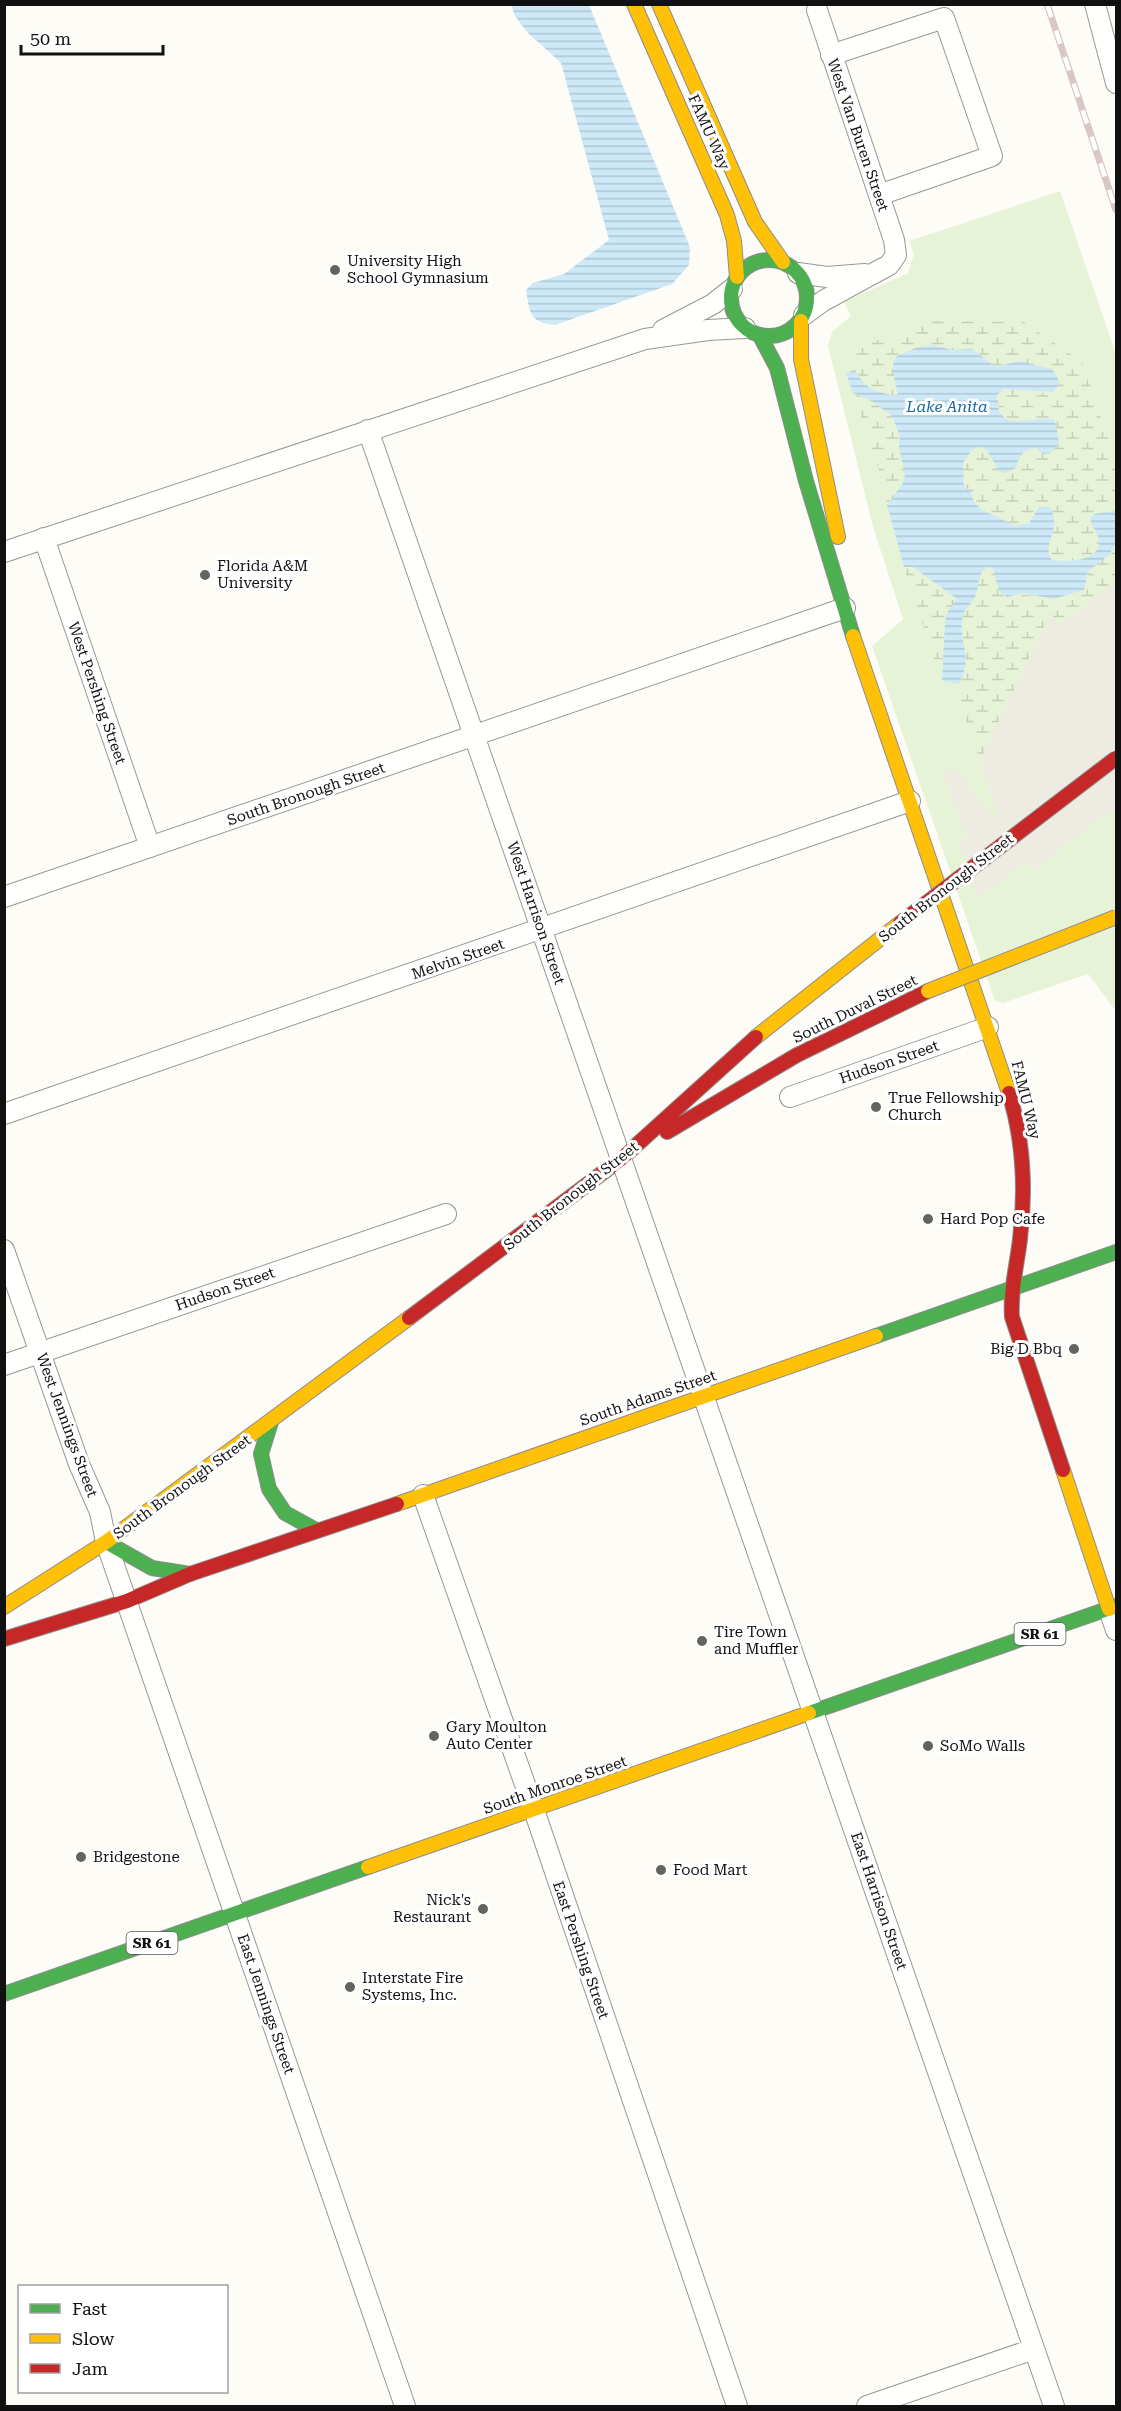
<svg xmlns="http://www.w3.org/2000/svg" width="1121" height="2411" viewBox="0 0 1121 2411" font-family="'Roboto Serif',serif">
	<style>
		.green { fill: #e7f3d7 }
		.wetland { fill: url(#wetland-marsh) }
		.plaza { fill: #edebe2 }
		.water { fill: url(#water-rules) }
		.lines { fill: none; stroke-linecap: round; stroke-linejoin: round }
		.street-casing { stroke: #979795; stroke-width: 22 }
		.fast-casing { stroke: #8e8d8b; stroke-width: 16 }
		.slow-casing { stroke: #8e8d8b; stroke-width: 16 }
		.jam-casing { stroke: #8e8d8b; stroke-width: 16 }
		.street { stroke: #fffffe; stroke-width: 20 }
		.fast { stroke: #4caf50; stroke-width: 14 }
		.slow { stroke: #ffc107; stroke-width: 14 }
		.jam { stroke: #c62828; stroke-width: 14 }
		.rail-casing { stroke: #d9c6c7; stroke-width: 7 }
		.rail { stroke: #fff; stroke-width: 4.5; stroke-dasharray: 14; stroke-linecap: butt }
		.slow-bridge-casing { stroke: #8e8d8b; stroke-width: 16; stroke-linecap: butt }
		.jam-bridge-casing { stroke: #8e8d8b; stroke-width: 16; stroke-linecap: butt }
		.slow-bridge { stroke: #ffc107; stroke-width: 14 }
		.jam-bridge { stroke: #c62828; stroke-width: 14 }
		.poi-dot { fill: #646362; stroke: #fff; stroke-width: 2 }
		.labels { text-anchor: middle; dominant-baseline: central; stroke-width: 6; stroke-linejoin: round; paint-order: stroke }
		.shield { fill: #fff; stroke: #585858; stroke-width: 1.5 }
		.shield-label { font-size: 14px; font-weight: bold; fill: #111 }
		.street-label { font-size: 15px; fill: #111; stroke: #fff }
		.poi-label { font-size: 15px; fill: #111; stroke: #fff; text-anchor: start }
		.water-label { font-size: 16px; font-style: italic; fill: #1768a6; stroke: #fff }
	</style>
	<defs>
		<pattern id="wetland-marsh" width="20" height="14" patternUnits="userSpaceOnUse" patternTransform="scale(1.5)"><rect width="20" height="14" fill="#e7f3d7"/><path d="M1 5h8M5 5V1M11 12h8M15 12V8" fill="none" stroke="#c5cfb8"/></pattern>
		<pattern id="water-rules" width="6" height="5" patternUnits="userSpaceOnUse" patternTransform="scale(1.5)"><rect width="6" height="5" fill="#cde8f7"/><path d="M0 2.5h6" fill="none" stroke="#afc6d3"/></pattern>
	</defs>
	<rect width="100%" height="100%" fill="#fdfcf7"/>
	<path class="green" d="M1060 191 1116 354V1011L1088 974 1003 1003 995 1001 872 646 903 619 873 527 828 346 832 332 851 316 844 302 908 273 914 254 909 241Z"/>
	<path class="wetland" d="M935 321 1024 322 1082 362 1116 461V511L1094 514 1090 519 1100 543 1090 556 1067 561 1052 559 1047 548 1054 535 1037 511 1029 523 1016 526 982 510 974 502 971 492 964 487 963 463 972 450 978 447 986 449 1000 472 1005 473 1016 468 1018 457 1025 451 1037 448 1043 454 1051 453 1044 419C1022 425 996 424 997 395 1009 384 1028 389 1042 393L1058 386V378L1052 369 1005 363 997 367 990 365 980 354 961 349 952 350 933 345 919 347 897 356 893 363 898 397C864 391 859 383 849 351L851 349Z
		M853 393 873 402 892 415 900 436 899 448 905 475 903 483 887 505 876 459Z
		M1116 542V581L1061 625 1050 614 980 761 957 696 967 653 962 633 963 612 976 593 981 572 987 567 993 569 999 591C1008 594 1057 599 1066 596 1074 594 1080 590 1087 585L1088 571 1113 549Z
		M904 567H913L957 599C941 621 945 654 941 680Z"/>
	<path class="plaza" d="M1116 581V815L1112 810 1034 870 1027 862 979 898 960 842 966 837 943 772 955 768 993 816 997 813 980 761 1051 614 1061 624Z"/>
	<path class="water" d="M511 5H589L690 247 689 265 672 284 555 325C529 322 530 313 526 290L533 283 564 274 609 240 561 63 527 32 515 16Z
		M933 345 952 350 972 349 996 367 1019 361 1052 369 1058 378V386L1053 392 1004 389 997 395C996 435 1029 417 1052 419L1056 424 1059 443 1051 453 1043 454 1036 448C1024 448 1018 457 1016 468L1005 473 1000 472 986 449 978 447 972 450 963 463 964 487 971 492 974 502 982 510 1016 526 1029 523 1039 507H1050C1063 530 1040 545 1052 560 1065 562 1096 562 1099 545 1101 537 1092 527 1090 519L1094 514 1116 511V542L1109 555 1088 571 1084 590 1053 599 1023 593 1007 597 999 591 993 569 987 567C978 574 979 581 977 592 974 603 963 608 962 620 959 647 974 654 959 684L942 681 945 622 947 613 957 599 913 567H904L887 505 903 483 905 475 899 448 900 436 892 416 873 402 853 393 846 373 855 370C865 389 877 393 898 396L893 372V363L897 356 918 347Z"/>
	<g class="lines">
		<g class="street-casing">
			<path id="street" d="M1095 4 1116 83
				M831 55 944 18 992 156 879 195
				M798 273 827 277 865 274
				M804 315 823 301 889 265 896 255 894 240 817 10
				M663 330 713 304 732 289
				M368 430 1054 2406
				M44 538 150 847
				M4 552 645 339 708 330 745 328
				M4 897 845 608
				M790 1097 988 1027
				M4 1114 910 801
				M4 1250 79 1464 100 1512 106 1542 405 2406
				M4 1365 446 1214
				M423 1495 534 1810 737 2406
				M1109 1609 1116 1630
				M867 2406 1034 2349"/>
		</g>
		<g class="fast-casing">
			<path id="fast" d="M731 298a38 38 0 1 1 76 0a38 38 0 1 1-76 0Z
				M760 336 777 368 806 481 853 636
				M876 1336 1116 1252
				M271 1422 261 1454 269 1489 285 1513 316 1530
				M106 1542 152 1568 190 1574
				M809 1713 1116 1606
				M4 1994 368 1867"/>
		</g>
		<g class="slow-casing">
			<path id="slow" d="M634 4 727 215 734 241 737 277
				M659 4 755 222 783 262
				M801 321V359L838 537
				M853 636 1009 1093
				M756 1037 900 923
				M1063 1470 1109 1609
				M397 1504 876 1336
				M4 1607 106 1542 409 1318
				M368 1867 809 1713"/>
		</g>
		<g class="jam-casing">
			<path id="jam" d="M1009 1093C1024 1142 1026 1189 1020 1239 1017 1265 1010 1291 1012 1317L1063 1470
				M667 1132 797 1055 928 991
				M409 1318 621 1159 756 1037
				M4 1639 127 1601 190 1574 397 1504"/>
		</g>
		<use href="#street" class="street"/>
		<use href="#fast" class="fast"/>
		<use href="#slow" class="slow"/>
		<use href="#jam" class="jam"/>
		<g class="rail-casing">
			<path id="rail" d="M1047 4 1116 210"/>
		</g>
		<use href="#rail" class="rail"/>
		<g class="slow-bridge-casing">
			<path id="slow-bridge" d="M928 991 1116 917"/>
		</g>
		<g class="jam-bridge-casing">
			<path id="jam-bridge" d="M900 923 1116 758"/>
		</g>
		<use href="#slow-bridge" class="slow-bridge"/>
		<use href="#jam-bridge" class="jam-bridge"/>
	</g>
	<g class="poi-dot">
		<circle cx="335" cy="270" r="6"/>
		<circle cx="205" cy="575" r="6"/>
		<circle cx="876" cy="1107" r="6"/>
		<circle cx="928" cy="1219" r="6"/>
		<circle cx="1074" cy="1349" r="6"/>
		<circle cx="702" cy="1641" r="6"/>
		<circle cx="434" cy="1736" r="6"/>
		<circle cx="928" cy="1746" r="6"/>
		<circle cx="81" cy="1857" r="6"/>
		<circle cx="661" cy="1870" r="6"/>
		<circle cx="483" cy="1909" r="6"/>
		<circle cx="350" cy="1987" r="6"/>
	</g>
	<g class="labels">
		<g class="shield">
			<rect x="1014.5" y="1623" width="51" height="22" rx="4.5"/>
			<rect x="126.5" y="1932" width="51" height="22" rx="4.5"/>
		</g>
		<g class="shield-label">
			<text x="1040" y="1634">SR 61</text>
			<text x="152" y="1943">SR 61</text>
		</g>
		<g class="street-label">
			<text transform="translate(709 132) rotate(66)">FAMU Way</text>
			<text transform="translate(858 135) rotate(71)">West Van Buren Street</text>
			<text transform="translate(97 693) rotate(71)">West Pershing Street</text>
			<text transform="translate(306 794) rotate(-19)">South Bronough Street</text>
			<text transform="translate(946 888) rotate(-38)">South Bronough Street</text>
			<text transform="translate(536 913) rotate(71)">West Harrison Street</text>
			<text transform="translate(458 959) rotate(-19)">Melvin Street</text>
			<text transform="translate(855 1009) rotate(-26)">South Duval Street</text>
			<text transform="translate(889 1062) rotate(-19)">Hudson Street</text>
			<text transform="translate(1026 1100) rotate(76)">FAMU Way</text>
			<text transform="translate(571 1196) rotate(-38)">South Bronough Street</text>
			<text transform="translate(225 1289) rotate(-19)">Hudson Street</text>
			<text transform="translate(648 1398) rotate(-19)">South Adams Street</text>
			<text transform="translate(67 1425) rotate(70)">West Jennings Street</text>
			<text transform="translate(182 1487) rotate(-36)">South Bronough Street</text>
			<text transform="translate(555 1785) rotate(-19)">South Monroe Street</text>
			<text transform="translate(879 1901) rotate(71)">East Harrison Street</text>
			<text transform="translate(581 1950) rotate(71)">East Pershing Street</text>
			<text transform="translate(266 2004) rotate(71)">East Jennings Street</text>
		</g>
		<g class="poi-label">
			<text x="347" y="261">University High<tspan x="347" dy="17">School Gymnasium</tspan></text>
			<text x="217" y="566">Florida A&amp;M<tspan x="217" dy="17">University</tspan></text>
			<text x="888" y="1098">True Fellowship<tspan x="888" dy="17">Church</tspan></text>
			<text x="940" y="1219">Hard Pop Cafe</text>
			<text x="1062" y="1349" text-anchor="end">Big D Bbq</text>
			<text x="714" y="1632">Tire Town<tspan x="714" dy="17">and Muffler</tspan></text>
			<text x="446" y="1727">Gary Moulton<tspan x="446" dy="17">Auto Center</tspan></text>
			<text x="940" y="1746">SoMo Walls</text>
			<text x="93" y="1857">Bridgestone</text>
			<text x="673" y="1870">Food Mart</text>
			<text x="471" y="1900" text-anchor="end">Nick's<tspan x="471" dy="17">Restaurant</tspan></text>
			<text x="362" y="1978">Interstate Fire<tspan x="362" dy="17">Systems, Inc.</tspan></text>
		</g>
		<g class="water-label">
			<text x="947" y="406">Lake Anita</text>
		</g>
	</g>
	<rect width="1121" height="2411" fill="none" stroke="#111111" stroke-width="12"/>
	<rect x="18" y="2285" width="210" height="108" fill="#ffffff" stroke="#a0a0a0" stroke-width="1.5"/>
	<rect x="30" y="2304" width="30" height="9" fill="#4caf50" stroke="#a0a0a0" stroke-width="1.5"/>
	<text x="72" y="2315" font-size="18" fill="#111111">Fast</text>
	<rect x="30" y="2334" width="30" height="9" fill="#ffc107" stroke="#a0a0a0" stroke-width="1.5"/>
	<text x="72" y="2345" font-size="18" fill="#111111">Slow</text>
	<rect x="30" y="2364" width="30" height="9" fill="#c62828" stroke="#a0a0a0" stroke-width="1.5"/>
	<text x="72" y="2375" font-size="18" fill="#111111">Jam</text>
	<path d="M21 45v9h142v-9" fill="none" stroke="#111111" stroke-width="3"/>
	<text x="30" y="45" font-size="18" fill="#111111" stroke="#ffffff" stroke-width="4.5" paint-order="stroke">50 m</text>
</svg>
